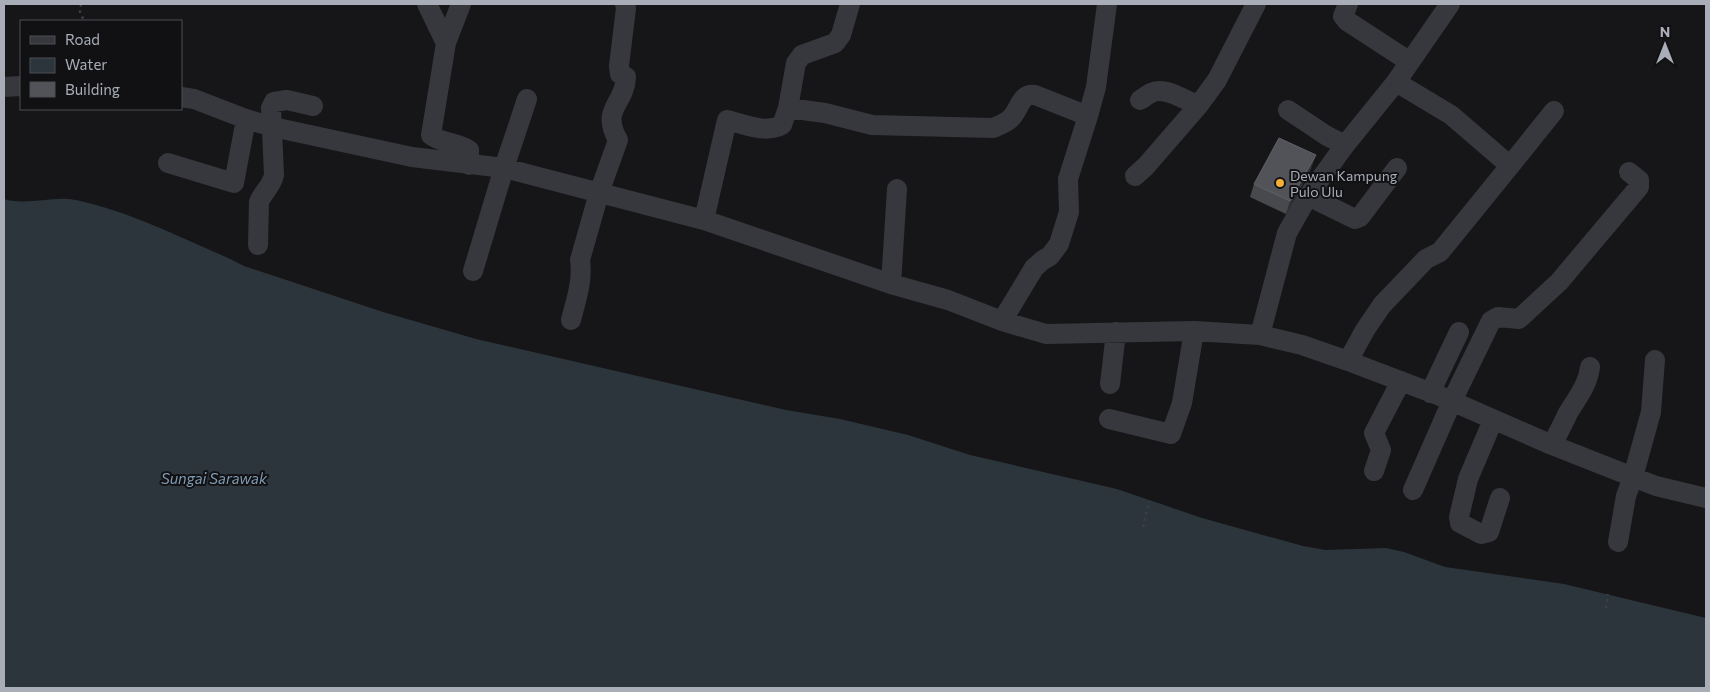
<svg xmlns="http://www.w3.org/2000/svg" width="1710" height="692" viewBox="0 0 1710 692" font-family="Commissioner,sans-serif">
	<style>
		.water { fill: #2c353c }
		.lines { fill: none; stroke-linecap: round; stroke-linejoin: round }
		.path { stroke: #3d3f44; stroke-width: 2.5; stroke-dasharray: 2.5 4; stroke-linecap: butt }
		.minor { stroke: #37383d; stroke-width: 20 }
		.wall { fill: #47494d }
		.shaded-wall { fill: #2f3033 }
		.building { fill: #525359; stroke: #5f6168 }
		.poi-dot { fill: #f2b134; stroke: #111113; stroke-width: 2 }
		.labels { text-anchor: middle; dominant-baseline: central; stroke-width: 4; stroke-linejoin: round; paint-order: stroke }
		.poi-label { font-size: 14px; fill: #a8adb8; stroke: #111113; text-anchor: start }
		.water-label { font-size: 15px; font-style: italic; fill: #7f9bb3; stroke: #111113 }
	</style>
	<rect width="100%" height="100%" fill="#161618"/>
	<path class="water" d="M4 199C28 206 53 195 76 200 128 211 177 236 226 257L244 266 383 312 476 339 786 410 840 419 908 435 970 455 1117 489 1202 518 1303 546 1325 550 1386 548 1404 552 1445 567 1564 584 1706 618V688H4Z"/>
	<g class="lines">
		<path class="path" d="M81 4 80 12 84 21
			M1143 527 1149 501
			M1606 608 1608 594"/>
		<path class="minor" d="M427 4 446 43
			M461 4 446 43 431 135C440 143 457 142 469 150V165
			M1348 4 1343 16 1347 21 1410 62
			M4 87 21 86
			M181 97 194 99 246 119 273 127 412 157 504 168 704 220 891 284 948 300 1002 321 1046 334 1194 331 1260 335 1302 345 1348 361 1440 396 1552 445 1633 477 1656 486 1706 498
			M1140 100C1146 96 1152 91 1159 91 1172 91 1186 100 1198 106
			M788 108 825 113 872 125 993 128C1000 125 1006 123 1011 118 1020 109 1020 93 1035 95L1088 116 1068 179 1069 212 1059 244 1050 256 1043 260 1034 268 1002 321
			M1288 110 1327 136 1345 145
			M1088 116 1096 87 1107 4
			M168 163 234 183 246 119
			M1509 167 1554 111
			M1135 176 1146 166 1198 106 1217 80 1256 4
			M1308 196 1355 219 1360 217 1397 168
			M704 220 727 120C744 124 765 134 782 125L788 108 796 63 802 55 835 43 841 35 850 4
			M258 245 259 202C263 192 272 186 274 175L271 108 274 102 287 100 313 106
			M473 271 504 168 527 99
			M891 284 897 189
			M571 320C576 300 583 281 580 260L599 193 618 140C600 108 625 105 626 77L620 74 619 66 626 8 625 4
			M1260 335 1287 233 1308 196 1345 145 1396 82 1450 4
			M1348 361 1365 330 1382 305 1426 259 1440 252 1509 167 1508 164 1451 115 1396 82
			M1110 384 1116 332
			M1430 393 1459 332
			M1109 419 1171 434 1182 403 1194 331
			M1493 420 1468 479 1459 517 1460 523 1481 534 1489 532 1500 498
			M1552 445C1557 435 1563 424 1568 413 1577 398 1588 385 1590 367
			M1374 471 1381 450 1374 433 1401 381
			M1413 490 1452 401 1491 321 1498 317 1519 319 1559 282 1639 187V180L1629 172
			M1618 542 1626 496 1633 477 1651 412 1655 360"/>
	</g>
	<path class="wall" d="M1311 169 1286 214 1250 197 1254 184Z"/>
	<path class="shaded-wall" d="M1316 155 1311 169 1286 214 1290 201Z"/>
	<path class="building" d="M1279 138 1316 155 1290 201 1254 184Z"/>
	<circle class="poi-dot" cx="1280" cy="183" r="5"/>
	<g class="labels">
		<g class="poi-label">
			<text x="1290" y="175">Dewan Kampung<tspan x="1290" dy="16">Pulo Ulu</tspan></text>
		</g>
		<g class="water-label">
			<text x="214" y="478">Sungai Sarawak</text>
		</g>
	</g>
	<rect width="1710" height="692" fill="none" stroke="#a8adb8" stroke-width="10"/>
	<rect x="20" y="20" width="162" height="90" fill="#111113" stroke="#4d4f55"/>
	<rect x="30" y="36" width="25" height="8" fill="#37383d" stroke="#4d4f55"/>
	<text x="65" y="45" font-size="15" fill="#a8adb8">Road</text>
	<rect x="30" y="58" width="25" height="15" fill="#2c353c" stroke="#4d4f55"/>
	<text x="65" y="70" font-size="15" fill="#a8adb8">Water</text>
	<rect x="30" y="82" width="25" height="15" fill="#525359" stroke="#4d4f55"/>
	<text x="65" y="95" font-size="15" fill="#a8adb8">Building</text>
	<g transform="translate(1665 45)" stroke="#111113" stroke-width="4" paint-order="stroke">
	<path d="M0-4L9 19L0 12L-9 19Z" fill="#a8adb8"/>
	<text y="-8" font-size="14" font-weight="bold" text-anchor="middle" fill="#a8adb8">N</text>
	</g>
</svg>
